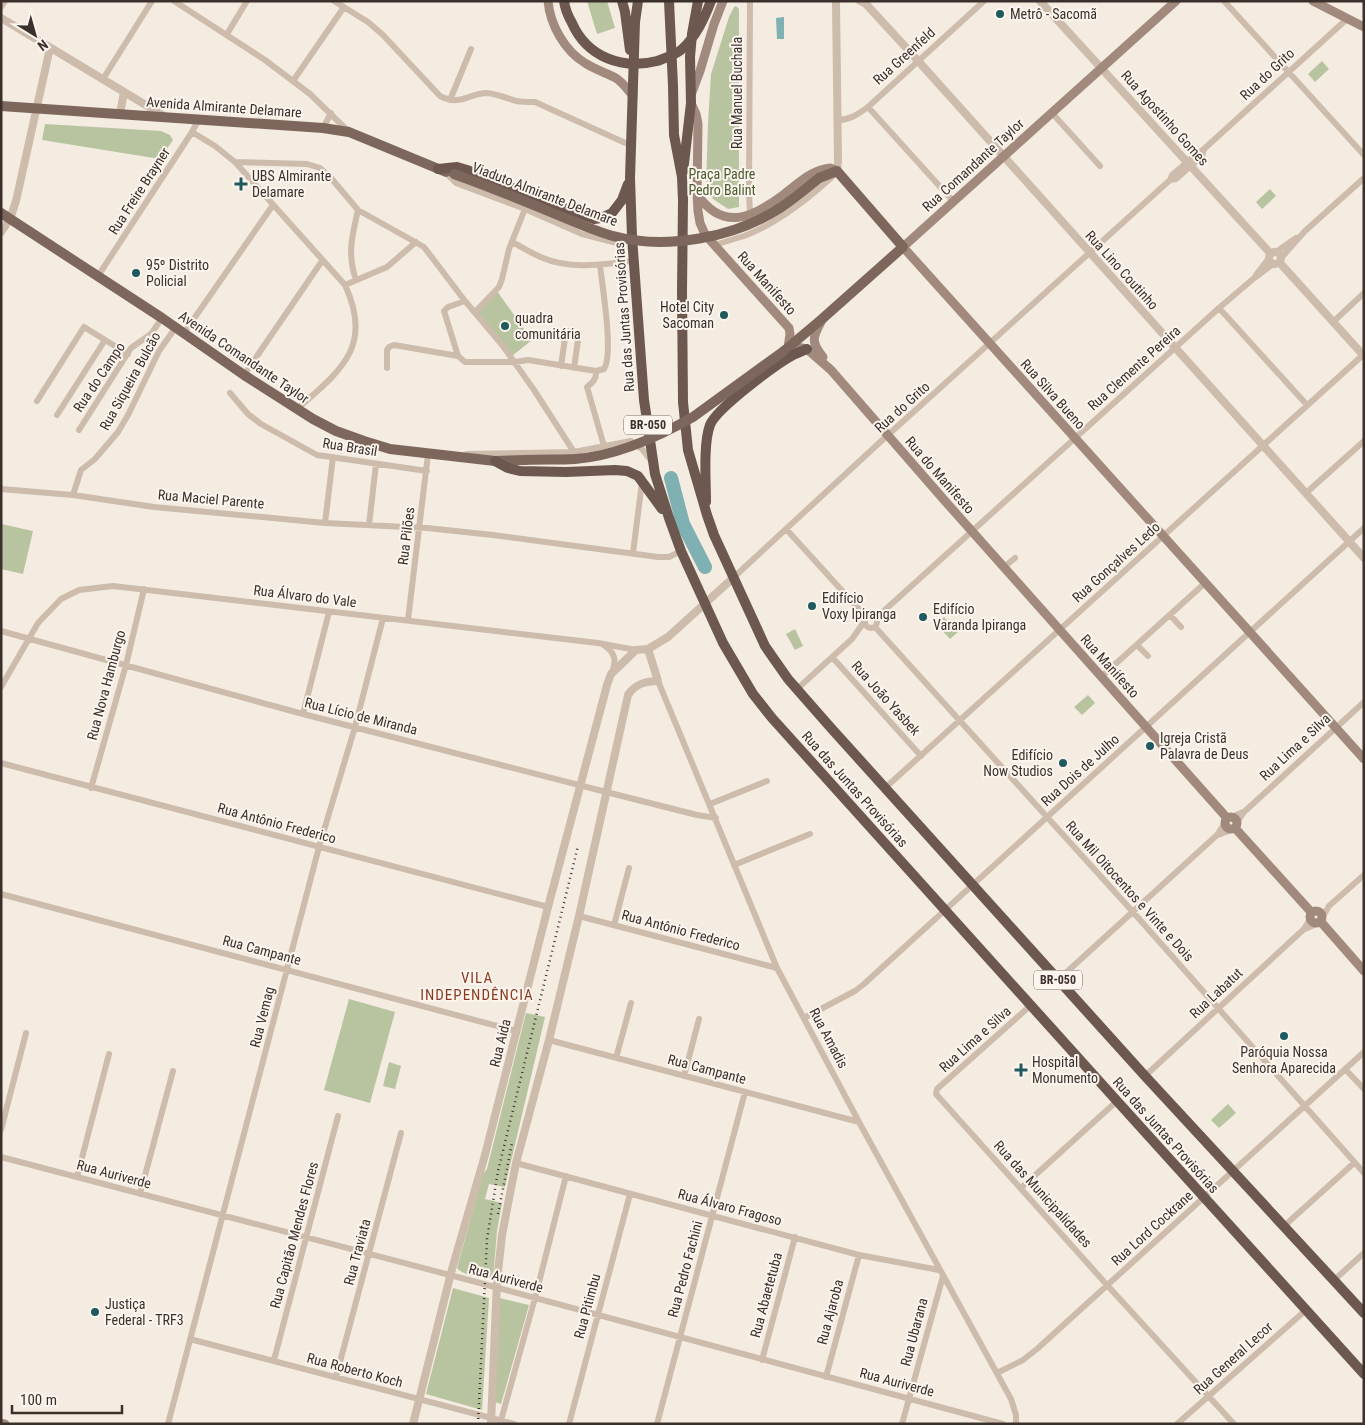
<svg xmlns="http://www.w3.org/2000/svg" width="1365" height="1425" viewBox="0 0 1365 1425" font-family="'Roboto Condensed',sans-serif">
	<style>
		.green { fill: #b8c4a0 }
		.water { fill: #7fb0b2 }
		.lines { fill: none; stroke-linecap: round; stroke-linejoin: round }
		.river { stroke: #7fb0b2; stroke-width: 14 }
		.minor { stroke: #cdbbac; stroke-width: 6 }
		.tertiary { stroke: #cdbbac; stroke-width: 8 }
		.secondary { stroke: #a18a7d; stroke-width: 9 }
		.primary { stroke: #7d675c; stroke-width: 10 }
		.trunk { stroke: #6c584f; stroke-width: 10 }
		.rail { stroke: #3b302b; stroke-width: 2.5; stroke-dasharray: 1 4; stroke-linecap: butt }
		.primary-bridge { stroke: #7d675c; stroke-width: 10 }
		.trunk-bridge { stroke: #6c584f; stroke-width: 10 }
		.poi-dot { fill: #1f5a5e; stroke: #fbf5ee; stroke-width: 2 }
		.labels { text-anchor: middle; dominant-baseline: central; stroke-width: 4; stroke-linejoin: round; paint-order: stroke }
		.shield { fill: #fbf5ee; stroke: #756b66; stroke-width: 1 }
		.shield-label { font-size: 12px; font-weight: bold; fill: #3b302b }
		.poi-label { font-size: 14px; fill: #3b302b; stroke: #fbf5ee; text-anchor: start }
		.street-label { font-size: 14px; fill: #3b302b; stroke: #fbf5ee }
		.park-label { font-size: 14px; fill: #4a5a2e; stroke: #fbf5ee }
		.neighbourhood-label { font-size: 15px; letter-spacing: 1px; fill: #8c3b22; stroke: #fbf5ee }
	</style>
	<rect width="100%" height="100%" fill="#f4ebe1"/>
	<path class="green" d="M587 1H607L615 28 597 34Z
		M736 6 739 9V207L728 209 713 199 706 188 708 123 711 74 729 17 734 7Z
		M1322 61 1329 69 1315 82 1308 74Z
		M45 124 161 131 170 135 173 140 160 159 42 140Z
		M1270 189 1276 196 1262 209 1256 202Z
		M497 291 532 340 512 356 475 312Z
		M1 524 33 531 23 574 1 569Z
		M944 617 958 632 950 639 936 624Z
		M795 629 803 646 795 650 786 634Z
		M1088 695 1095 703 1082 715 1074 707Z
		M349 999 395 1012 370 1103 324 1090Z
		M526 1013 545 1017 505 1187 489 1184 485 1199 502 1203 497 1231 493 1279C482 1277 465 1277 457 1268L483 1174 487 1169Z
		M389 1062 401 1066 395 1089 383 1086Z
		M1228 1104 1236 1113 1219 1128 1211 1120Z
		M453 1288 489 1298 482 1410 426 1394Z
		M500 1298 529 1305 501 1404 495 1402Z"/>
	<path class="water" d="M784 17V39H777L776 18Z"/>
	<g class="lines">
		<path class="river" d="M671 478 683 524 705 567"/>
		<path class="minor" d="M174 1 265 60 310 94 348 131
			M334 1 368 22 383 35 440 96C459 106 467 95 485 93 495 93 506 98 516 101 522 102 528 102 535 102L632 146
			M1224 1 1364 155
			M1 7 5 1
			M227 34 247 1
			M103 79 152 1
			M293 81 344 7
			M450 100 471 49
			M868 107 953 201
			M1052 113 1100 166
			M837 120C850 120 858 114 868 107L984 1
			M323 128 331 113
			M192 132 215 146 235 162 345 285C374 347 340 371 297 409
			M235 162 307 164 320 168 331 178 358 210 424 247 465 301 503 346 534 390 574 452
			M444 171 456 183 525 209 582 234 617 243 626 240
			M1170 180 1176 179 1200 158 1202 156 1204 149
			M750 214 749 192 750 1
			M512 242C522 247 532 254 543 258 571 270 605 264 633 261
			M715 245C724 242 734 239 744 236 778 223 807 200 833 176L836 172
			M1276 252 1296 238
			M1282 257 1305 231 1364 178
			M1256 275 1269 258
			M98 276 192 132 199 119
			M356 280C347 253 352 237 358 210
			M345 285 387 267 416 242
			M465 301 448 307 444 311 458 356 465 362H515L528 360 596 371C597 379 592 383 587 387L604 446
			M1219 308 1307 405
			M475 312 499 287 502 279 509 249 525 209
			M1333 322 1364 293
			M184 333 273 205
			M561 366 566 331 579 333 574 368
			M387 368V350L389 347 394 345 458 356
			M596 371 604 369C614 354 602 285 600 265
			M244 375 322 261
			M230 393 248 414 261 424 317 455 427 471
			M37 401 84 327 128 354
			M57 415 105 340
			M79 430 131 348 151 334 162 318
			M467 454 574 452 631 441 642 449 652 462
			M1 489 73 495 154 507 325 523 427 528 493 535 658 557H669L681 551
			M1306 493 1364 441
			M73 495 81 470 95 459 118 432 128 415 159 351 176 327
			M325 523 333 457
			M369 525 376 464
			M787 530 866 617
			M633 553 642 482
			M1004 567 1015 558
			M733 578 878 444 1170 180 1172 175 1199 152 1204 149 1348 18
			M1170 615 1181 627
			M865 622a6 6 0 1 1 12 0a6 6 0 1 1-12 0Z
			M876 618 1219 308 1253 279 1273 264
			M408 620 428 454
			M875 627 1133 912 1364 1173
			M1 631 303 714 606 792 697 815 716 818
			M602 644C615 652 617 659 612 673
			M1137 645 1148 656
			M832 657 921 756
			M1101 677 1205 583
			M658 681 777 968 859 1122 1011 1399 1016 1415V1424
			M1 687 38 623 61 599 79 590 113 586 598 643 636 650
			M797 689 852 639 864 622
			M303 714 329 612
			M1 763 548 907
			M91 788 126 665 144 589
			M885 788 1364 354
			M710 804 767 781
			M1232 817 1243 812
			M1237 822 1244 812 1364 702
			M1218 835 1231 830
			M734 865 810 834
			M1 894 516 1031
			M579 916 777 968
			M1323 916 1329 906 1364 875
			M614 925 629 868
			M1305 929 1316 924
			M1058 980 1217 835 1224 824
			M1031 1005 937 1089 936 1094 1107 1285 1234 1424
			M804 1018 855 991 864 984 1364 528
			M549 1040 859 1122
			M616 1058 631 1003
			M1345 1069 1364 1089
			M684 1076 699 1019
			M1145 1076 1304 929 1310 919
			M1 1130 26 1033
			M1 1157 465 1279 1003 1424
			M516 1163 859 1255 939 1270
			M77 1177 109 1054
			M1021 1188 1117 1101
			M140 1194 173 1071
			M1283 1227 1354 1163
			M1333 1281 1364 1253
			M190 1339 514 1424
			M274 1360 338 1116
			M762 1360 795 1237
			M997 1373 1023 1360 1037 1349 1364 1052
			M336 1377 401 1133
			M826 1377 859 1255
			M168 1424 319 847 355 727 383 618
			M500 1424 535 1298 566 1176
			M569 1424 630 1194
			M657 1424 745 1092
			M902 1424 943 1276
			M1177 1424 1306 1310"/>
		<path class="tertiary" d="M836 1 838 161 837 171
			M860 1 866 4 911 53 1364 558
			M1040 1 1271 254
			M1 18 164 116
			M120 114 124 92
			M1 232 10 219 16 201 50 48
			M1269 258a6 6 0 1 1 12 0a6 6 0 1 1-12 0Z
			M1280 263 1364 356
			M413 1424 452 1269 485 1155 548 907 607 685 611 674 636 650 648 649 668 637 733 578
			M491 1424 497 1281 502 1235 516 1163 549 1040 579 916 628 695C635 684 645 681 658 681L648 649"/>
		<path class="secondary" d="M548 1C550 25 565 51 585 63 594 69 604 72 614 77 622 81 627 89 633 96
			M1176 1 903 247 1364 759
			M1313 1 1364 27
			M691 95 700 71 714 24 723 1
			M691 103 696 114 698 124 697 194 698 211 700 223 704 232 709 239 789 328 790 334 788 348 796 347 807 349 831 370 945 501 1227 818
			M697 194C723 232 752 218 783 195 798 184 811 170 830 168L837 171
			M822 320C813 337 810 341 823 357
			M1225 823a6 6 0 1 1 12 0a6 6 0 1 1-12 0Z
			M1235 828 1312 913
			M1310 917a6 6 0 1 1 12 0a6 6 0 1 1-12 0Z
			M1321 922 1364 971
			M1 1423 5 1424"/>
		<path class="primary" d="M1 106 323 128 349 132 446 172
			M1 213 162 318 244 375 313 419 336 431 364 441 390 449 495 461 525 460
			M784 351 822 319 903 247 837 171 819 178"/>
		<path class="trunk" d="M622 1 625 12 630 50
			M638 1 635 22 630 178 632 237 644 400 655 474 669 518 681 551 723 643 753 694 772 718 1117 1101 1364 1374
			M669 1 673 86 674 135 682 177 683 200 682 292 683 402 688 450 707 515 714 535 765 646 788 679 831 728 1145 1076 1364 1313
			M438 169 457 167 467 170 556 205 594 219 601 218 612 213 622 200 628 184
			M683 172 691 103 690 57 692 34 698 1
			M495 461 508 468 520 471 566 472 615 470 627 471 638 476 662 509
			M706 502C706 481 703 444 710 425 716 409 776 364 793 355 797 353 802 351 807 349"/>
		<path class="rail" d="M498 1214 512 1143
			M478 1424 487 1239 498 1171 578 846"/>
		<path class="primary-bridge" d="M454 174C487 186 520 199 553 213 572 221 592 230 613 236 666 250 734 238 780 208 794 199 807 188 819 178
			M525 460C542 459 559 460 575 459 616 456 658 437 693 417L784 351"/>
		<path class="trunk-bridge" d="M564 1C565 9 568 16 572 23 587 57 622 70 657 61 665 58 675 55 681 50 696 37 704 19 711 1"/>
	</g>
	<g class="poi-dot">
		<circle cx="1000" cy="14" r="5"/>
		<path d="M238.5 176.5h5v5h5v5h-5v5h-5v-5h-5v-5h5z"/>
		<circle cx="136" cy="273" r="5"/>
		<circle cx="724" cy="315" r="5"/>
		<circle cx="505" cy="326" r="5"/>
		<circle cx="812" cy="606" r="5"/>
		<circle cx="923" cy="617" r="5"/>
		<circle cx="1150" cy="746" r="5"/>
		<circle cx="1063" cy="763" r="5"/>
		<circle cx="1284" cy="1036" r="5"/>
		<path d="M1018.5 1062.5h5v5h5v5h-5v5h-5v-5h-5v-5h5z"/>
		<circle cx="95" cy="1312" r="5"/>
	</g>
	<g class="labels">
		<g class="shield">
			<rect x="624" y="415.5" width="48" height="19" rx="4"/>
			<rect x="1034" y="970.5" width="48" height="19" rx="4"/>
		</g>
		<g class="shield-label">
			<text x="648" y="425">BR-050</text>
			<text x="1058" y="980">BR-050</text>
		</g>
		<g class="poi-label">
			<text x="1010" y="14">Metrô - Sacomã</text>
			<text x="252" y="176">UBS Almirante<tspan x="252" dy="16">Delamare</tspan></text>
			<text x="146" y="265">95º Distrito<tspan x="146" dy="16">Policial</tspan></text>
			<text x="714" y="307" text-anchor="end">Hotel City<tspan x="714" dy="16">Sacoman</tspan></text>
			<text x="515" y="318">quadra<tspan x="515" dy="16">comunitária</tspan></text>
			<text x="822" y="598">Edifício<tspan x="822" dy="16">Voxy Ipiranga</tspan></text>
			<text x="933" y="609">Edifício<tspan x="933" dy="16">Varanda Ipiranga</tspan></text>
			<text x="1160" y="738">Igreja Cristã<tspan x="1160" dy="16">Palavra de Deus</tspan></text>
			<text x="1053" y="755" text-anchor="end">Edifício<tspan x="1053" dy="16">Now Studios</tspan></text>
			<text x="1284" y="1052" text-anchor="middle">Paróquia Nossa<tspan x="1284" dy="16">Senhora Aparecida</tspan></text>
			<text x="1032" y="1062">Hospital<tspan x="1032" dy="16">Monumento</tspan></text>
			<text x="105" y="1304">Justiça<tspan x="105" dy="16">Federal - TRF3</tspan></text>
		</g>
		<g class="street-label">
			<text transform="translate(904 56) rotate(-42)">Rua Greenfeld</text>
			<text transform="translate(1267 74) rotate(-43)">Rua do Grito</text>
			<text transform="translate(737 93) rotate(-90)">Rua Manuel Buchala</text>
			<text transform="translate(224 107) rotate(4)">Avenida Almirante Delamare</text>
			<text transform="translate(1165 118) rotate(48)">Rua Agostinho Gomes</text>
			<text transform="translate(973 165) rotate(-42)">Rua Comandante Taylor</text>
			<text transform="translate(139 191) rotate(-57)">Rua Freire Brayner</text>
			<text transform="translate(545 194) rotate(21)">Viaduto Almirante Delamare</text>
			<text transform="translate(1122 270) rotate(48)">Rua Lino Coutinho</text>
			<text transform="translate(767 283) rotate(48)">Rua Manifesto</text>
			<text transform="translate(624 317) rotate(-94)">Rua das Juntas Provisórias</text>
			<text transform="translate(244 357) rotate(34)">Avenida Comandante Taylor</text>
			<text transform="translate(1134 368) rotate(-42)">Rua Clemente Pereira</text>
			<text transform="translate(99 377) rotate(-56)">Rua do Campo</text>
			<text transform="translate(130 381) rotate(-61)">Rua Siqueira Bulcão</text>
			<text transform="translate(1053 394) rotate(48)">Rua Silva Bueno</text>
			<text transform="translate(902 407) rotate(-42)">Rua do Grito</text>
			<text transform="translate(350 447) rotate(9)">Rua Brasil</text>
			<text transform="translate(940 475) rotate(49)">Rua do Manifesto</text>
			<text transform="translate(211 499) rotate(5)">Rua Maciel Parente</text>
			<text transform="translate(406 536) rotate(-83)">Rua Pilões</text>
			<text transform="translate(1116 562) rotate(-42)">Rua Gonçalves Ledo</text>
			<text transform="translate(305 596) rotate(7)">Rua Álvaro do Vale</text>
			<text transform="translate(1110 666) rotate(48)">Rua Manifesto</text>
			<text transform="translate(106 685) rotate(-75)">Rua Nova Hamburgo</text>
			<text transform="translate(886 698) rotate(48)">Rua João Yasbek</text>
			<text transform="translate(361 716) rotate(14)">Rua Lício de Miranda</text>
			<text transform="translate(1295 747) rotate(-43)">Rua Lima e Silva</text>
			<text transform="translate(1080 770) rotate(-42)">Rua Dois de Julho</text>
			<text transform="translate(855 789) rotate(48)">Rua das Juntas Provisórias</text>
			<text transform="translate(277 823) rotate(15)">Rua Antônio Frederico</text>
			<text transform="translate(1130 891) rotate(48)">Rua Mil Oitocentos e Vinte e Dois</text>
			<text transform="translate(681 930) rotate(15)">Rua Antônio Frederico</text>
			<text transform="translate(262 950) rotate(15)">Rua Campante</text>
			<text transform="translate(1216 993) rotate(-43)">Rua Labatut</text>
			<text transform="translate(262 1017) rotate(-76)">Rua Vemag</text>
			<text transform="translate(829 1038) rotate(62)">Rua Amadis</text>
			<text transform="translate(975 1039) rotate(-42)">Rua Lima e Silva</text>
			<text transform="translate(500 1043) rotate(-76)">Rua Aida</text>
			<text transform="translate(707 1069) rotate(15)">Rua Campante</text>
			<text transform="translate(1166 1135) rotate(48)">Rua das Juntas Provisórias</text>
			<text transform="translate(114 1174) rotate(15)">Rua Auriverde</text>
			<text transform="translate(1043 1194) rotate(48)">Rua das Municipalidades</text>
			<text transform="translate(730 1207) rotate(15)">Rua Álvaro Fragoso</text>
			<text transform="translate(1152 1228) rotate(-42)">Rua Lord Cockrane</text>
			<text transform="translate(294 1235) rotate(-75)">Rua Capitão Mendes Flores</text>
			<text transform="translate(357 1252) rotate(-75)">Rua Traviata</text>
			<text transform="translate(685 1269) rotate(-75)">Rua Pedro Fachini</text>
			<text transform="translate(506 1278) rotate(15)">Rua Auriverde</text>
			<text transform="translate(766 1295) rotate(-75)">Rua Abaetetuba</text>
			<text transform="translate(587 1306) rotate(-75)">Rua Pitimbu</text>
			<text transform="translate(830 1312) rotate(-75)">Rua Ajaroba</text>
			<text transform="translate(914 1332) rotate(-75)">Rua Ubarana</text>
			<text transform="translate(1233 1358) rotate(-42)">Rua General Lecor</text>
			<text transform="translate(355 1370) rotate(15)">Rua Roberto Koch</text>
			<text transform="translate(897 1382) rotate(15)">Rua Auriverde</text>
		</g>
		<g class="park-label">
			<text x="722" y="174">Praça Padre<tspan x="722" dy="16">Pedro Balint</tspan></text>
		</g>
		<g class="neighbourhood-label">
			<text x="477" y="978">VILA<tspan x="477" dy="17">INDEPENDÊNCIA</tspan></text>
		</g>
	</g>
	<rect width="1365" height="1425" fill="none" stroke="#3b302b" stroke-width="5"/>
	<g transform="translate(35 35) rotate(143)" stroke="#fbf5ee" stroke-width="4" paint-order="stroke">
	<path d="M0-4L9 19L0 12L-9 19Z" fill="#3b302b"/>
	<text y="-8" font-size="14" font-weight="bold" text-anchor="middle" fill="#3b302b">N</text>
	</g>
	<path d="M12 1405v8h110v-8" fill="none" stroke="#3b302b" stroke-width="2.5"/>
	<text x="20" y="1405" font-size="15" fill="#3b302b" stroke="#fbf5ee" stroke-width="4" paint-order="stroke">100 m</text>
</svg>
